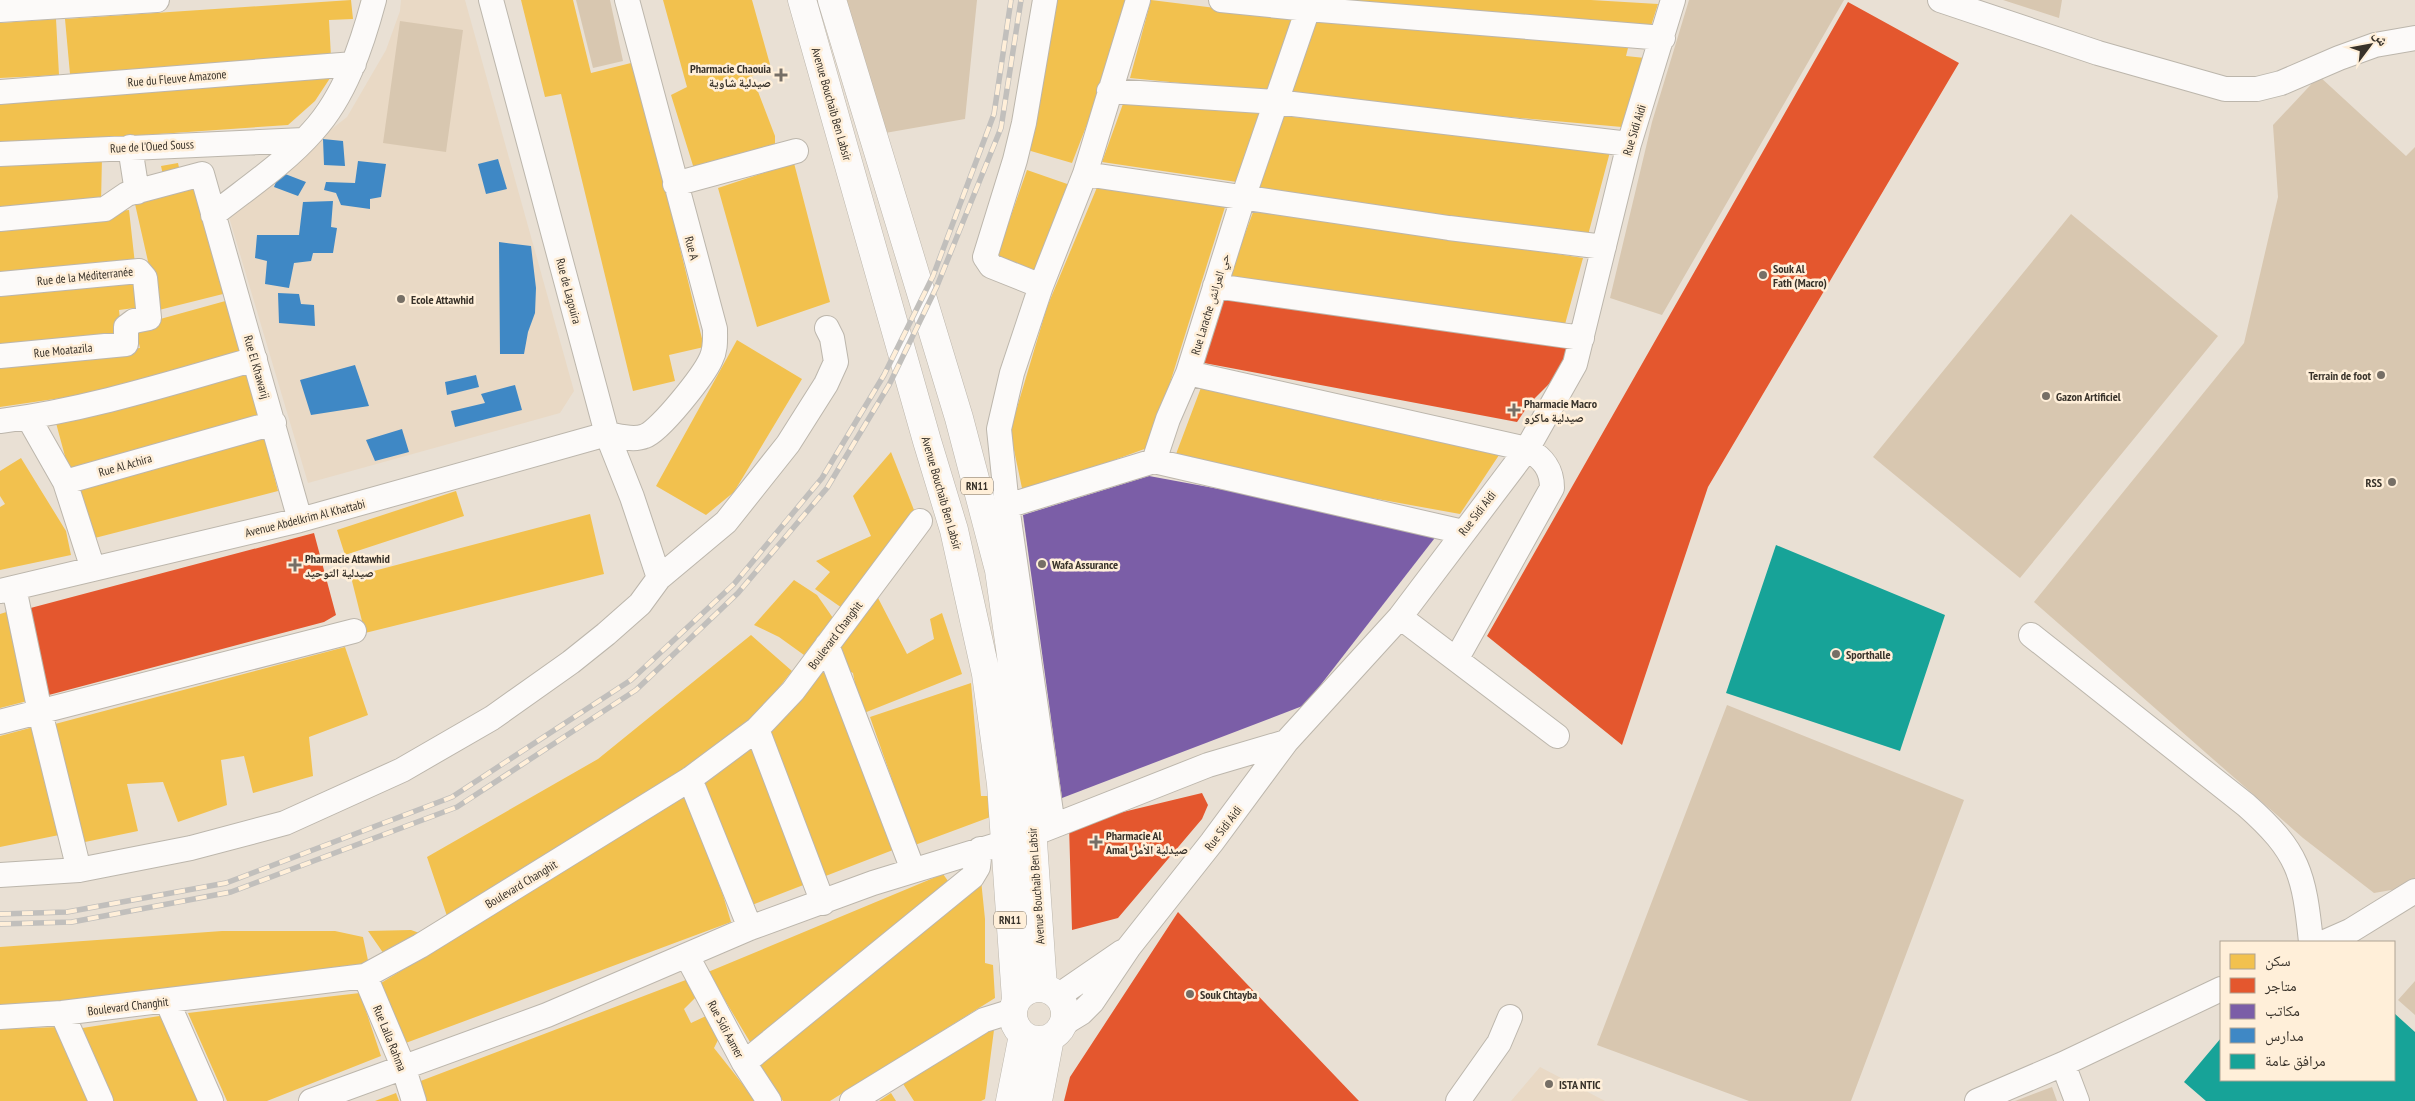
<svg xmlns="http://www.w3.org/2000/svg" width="2415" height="1101" viewBox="0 0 2415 1101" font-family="'PT Sans Narrow','Noto Naskh Arabic',sans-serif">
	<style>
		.built { fill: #e9d9c5 }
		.green { fill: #d8c7b0 }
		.homes { fill: #f2c14e }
		.shops { fill: #e4572e }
		.offices { fill: #7b5ea7 }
		.schools { fill: #3f88c5 }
		.public { fill: #17a398 }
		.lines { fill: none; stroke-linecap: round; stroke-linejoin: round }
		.street-casing { stroke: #bcb6ac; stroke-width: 26 }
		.primary-casing { stroke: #bcb6ac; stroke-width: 29 }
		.street { stroke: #fcfaf9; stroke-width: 24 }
		.primary { stroke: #fcfaf9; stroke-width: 28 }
		.rail-casing { stroke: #c1bfbc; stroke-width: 5.5 }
		.rail { stroke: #ffefd9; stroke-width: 4; stroke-dasharray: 11; stroke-linecap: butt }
		.poi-dot { fill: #766f66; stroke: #ffefd9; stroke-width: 2 }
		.labels { text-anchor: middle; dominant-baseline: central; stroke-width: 5; stroke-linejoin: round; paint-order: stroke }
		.shield { fill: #ffefd9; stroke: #746b5e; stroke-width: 1 }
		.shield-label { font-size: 11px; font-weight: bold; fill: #38322a }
		.poi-label { font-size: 12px; font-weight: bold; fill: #38322a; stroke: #ffefd9; text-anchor: start }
		.street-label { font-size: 12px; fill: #38322a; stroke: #ffefd9 }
	</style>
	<rect width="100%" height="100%" fill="#e9e0d4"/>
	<path class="built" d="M401 0H465L574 391 560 413 308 483 226 207 254 190 347 117 386 50 400 11Z
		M1540 1067 1605 1101H1511Z"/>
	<path class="green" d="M576 0H610L623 61 593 68Z
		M844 0H977L965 119 885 133Z
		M1689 0H1844L1662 315 1610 298 1652 122Z
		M2003 0H2062L2059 18Z
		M400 21 463 30 446 152 383 143Z
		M2319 76 2406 156 2415 147V886L2374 893 2303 838 2034 602 2244 343 2278 197 2273 125Z
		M2071 214 2218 336 2020 578 1873 457Z
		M1727 705 1964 800 1851 1101H1749L1597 1045Z
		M2415 981V1015L2398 1000Z
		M2052 1087 2057 1101H2015Z"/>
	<path class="homes" d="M351 0 353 19 329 20 331 57 70 74 65 19Z
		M521 0H573L591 73 635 62 704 347 669 355 675 381 633 391 561 94 545 97Z
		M663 0H752L771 68 752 76 775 136V152L695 172 671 95 687 87Z
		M1054 0H1130L1108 70 1072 163 1024 149Z
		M1151 0 1297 18 1270 92 1130 78Z
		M1321 0H1591L1658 4 1651 26Z
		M1316 17 1630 40 1626 56 1645 58 1622 127 1287 97Z
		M56 19 59 75 0 78V23Z
		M334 72 315 101 288 125 0 145V101Z
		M1124 101 1262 112 1237 182 1102 162Z
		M1283 116 1611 148 1587 239 1258 190Z
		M102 157 101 203 0 212V163Z
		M178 163 181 176 164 180 161 166Z
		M794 163 830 302 757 327 718 188Z
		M1027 170 1073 186 1043 273 997 256Z
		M193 183 227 293 159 310 135 204Z
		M1098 185 1225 207 1150 447 1023 493 1010 431 1047 307Z
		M1255 207 1583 258 1564 328 1228 279Z
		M129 210 135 264 0 278V224Z
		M139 277 142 307 119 310 122 336 0 350V293Z
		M229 300 244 355 109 391 0 407V362L140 348 135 326Z
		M737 340 802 379 734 492 706 515 656 486Z
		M250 369 263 416 69 471 56 423Z
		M1202 385 1505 446 1460 514 1173 462Z
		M264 436 278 491 87 540 73 486Z
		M891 452 914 510 842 608 815 589 830 572 816 561 871 536 853 496Z
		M21 458 66 531 71 555 0 570V507L5 504 0 496V471Z
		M456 491 464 516 345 555 337 530Z
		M590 514 604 574 365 633 351 577Z
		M794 580 817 595 833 618 804 655 779 637 754 625Z
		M877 596 907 654 934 639 930 619 942 613 962 674 864 713 857 695 853 673 845 669 836 648Z
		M13 610 35 699 0 708V614Z
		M751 635 792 671 743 733 447 916 427 857 598 759Z
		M345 647 368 715 309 737 313 776 253 793 244 756 221 760 227 805 178 822 163 782 127 784 138 831 85 842 72 830 55 724Z
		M829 671 893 850 823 877 767 729 815 673Z
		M971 683 981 796H995L993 816 915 845 870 717Z
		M41 725 64 834 0 847V736Z
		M753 743 806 884 752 905 704 782Z
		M685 796 723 895 731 922 403 1044 381 983Z
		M943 874 948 881 753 1047 708 972Z
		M981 880 985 919V963L993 965 995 998 830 1101H783L758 1067Z
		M411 930 422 934 386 957 368 931Z
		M222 931H335L363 937 369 965 0 1009V947Z
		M691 978 698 995 684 1009 691 1023 706 1016 719 1038 714 1048 756 1101H424L418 1082Z
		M360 993 381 1056 267 1101H227L188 1013Z
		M166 1015 201 1101H108L76 1029Z
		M990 1021 994 1030 985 1099 981 1101H914L900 1079Z
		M60 1027 90 1101H0V1029Z
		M396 1093 399 1101H375Z
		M891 1093 896 1101H879Z"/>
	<path class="shops" d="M1848 2 1959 63 1708 487 1622 745 1487 636Z
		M1224 297 1569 348 1561 372 1530 403 1517 422 1204 363Z
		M314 533 336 615 324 622 45 696 23 610Z
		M1202 793 1208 805 1202 819 1118 918 1072 930 1069 825Z
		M1178 912 1359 1101H1064L1070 1077Z"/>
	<path class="offices" d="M1149 476 1441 530 1305 705 1062 798 1023 515Z"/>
	<path class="schools" d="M323 139 343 141 345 166 324 165Z
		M498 159 507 189 486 194 478 164Z
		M358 161 386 164 381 197 370 199V209L341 205 336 193 324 190 326 182 355 183Z
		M280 172 306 182 298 196 274 187Z
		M333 201 331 227 337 228 333 253H313L311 261 294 263 289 288 265 284 267 261 255 258 257 235H299L303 202Z
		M499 242 531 246 536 288 535 313 528 332 524 354H500Z
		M278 293 299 294 301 304 314 305 315 326 279 323Z
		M355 365 369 406 311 415 300 380Z
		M476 375 479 387 447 395 445 382Z
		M515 385 522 410 455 427 451 411 485 403 481 394Z
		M402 429 409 452 375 461 366 440Z"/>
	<path class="public" d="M1776 545 1945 615 1900 751 1726 693Z
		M2394 1013 2415 1032V1101H2206L2184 1082 2221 1038V1080H2394Z"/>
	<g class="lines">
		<g class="street-casing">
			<path id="street" d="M491 0 607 434 632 497 659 578
				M1221 0 1308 9 1663 38
				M1940 0 2098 53 2225 89H2257L2281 83 2339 58 2375 45 2415 38
				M0 10 157 0
				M1109 91 1276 102 1629 144
				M0 92 354 64
				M130 147 137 192
				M0 154 304 140
				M1085 174 1449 228 1604 247
				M675 184 796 151
				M213 215C247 188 285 163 313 131 345 96 362 45 374 0
				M0 219 105 209 127 194 202 174 300 520
				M0 284 139 271 145 278 149 318 134 321 126 327V344L0 356
				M1041 286 991 266 985 257 1015 160 1024 123 1045 0
				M1215 286 1582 338
				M1188 373 1527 449C1543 458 1552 469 1552 488L1457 658
				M28 417 65 482
				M0 421C87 410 171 383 255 359
				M1154 461 1168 419 1188 373 1243 198 1311 0
				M1007 506 1154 461 1463 532
				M93 569 65 482 274 423
				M14 588 40 712 79 870
				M0 591 300 520 607 434C619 436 633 441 645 436 660 431 704 375 711 359 716 349 715 340 715 329L627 0
				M1400 617 1557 736
				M2031 635 2246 805C2299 852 2304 873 2311 942
				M827 645 913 870
				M0 722 354 631
				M757 729 823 903
				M690 779 750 928
				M1053 826 1007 506 999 429 1012 373 1041 286 1085 174 1138 0
				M0 875 79 870 191 848 285 823 402 770 492 718 571 662 606 634 640 604 659 578 726 522 788 444 826 384 836 362 832 338 827 328
				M2325 942 2350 931 2415 891
				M687 956 744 1063 769 1101
				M365 976 403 1066 414 1101
				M1058 996 1122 952
				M167 1001 211 1101
				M62 1013 101 1101
				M0 1017 62 1013 365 976 420 946 690 779 757 729 793 691 920 521
				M1063 1024 1081 1013 1092 1002 1129 947 1212 842 1286 742 1400 617 1527 449 1575 364 1629 144 1673 0
				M744 1063 972 877 978 867 980 849
				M2063 1064 2077 1101
				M311 1101 547 1015 750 928 873 883 1033 834 1208 765 1286 742
				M852 1101 984 1020 1013 1011
				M1458 1101 1499 1043 1510 1017
				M1977 1101 2063 1064 2221 989"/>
		</g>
		<g class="primary-casing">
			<path id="primary" d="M802 0 927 441 954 530 986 674 1001 784 1016 999
				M832 0 959 418 999 570 1029 784 1043 987
				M1013 1014a26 26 0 1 1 52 0a26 26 0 1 1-52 0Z
				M1010 1101 1023 1035
				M1038 1101 1050 1038"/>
		</g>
		<use href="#street" class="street"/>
		<use href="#primary" class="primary"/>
		<g class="rail-casing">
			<path id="rail" d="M0 914 67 912 226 883 452 797 631 680 734 584 822 478 884 375 933 276 994 114 1011 0
				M0 924 72 922 231 892 457 807 636 690 738 593 827 488 889 385 937 286 1001 128 1021 0"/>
		</g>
		<use href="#rail" class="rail"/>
	</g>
	<g class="poi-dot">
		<path d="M778.5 67.5h5v5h5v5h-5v5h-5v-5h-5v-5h5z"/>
		<circle cx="1763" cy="275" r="5"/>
		<circle cx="401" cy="299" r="5"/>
		<circle cx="2381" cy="375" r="5"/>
		<circle cx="2046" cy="396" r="5"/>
		<path d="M1511.5 402.5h5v5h5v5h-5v5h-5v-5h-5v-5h5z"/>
		<circle cx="2392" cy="482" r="5"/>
		<circle cx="1042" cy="564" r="5"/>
		<path d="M292.5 557.5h5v5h5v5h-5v5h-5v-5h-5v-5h5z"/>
		<circle cx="1836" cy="654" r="5"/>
		<path d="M1093.5 834.5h5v5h5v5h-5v5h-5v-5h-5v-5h5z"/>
		<circle cx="1190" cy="994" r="5"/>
		<circle cx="1549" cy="1084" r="5"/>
	</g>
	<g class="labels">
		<g class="shield">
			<rect x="961" y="477.5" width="32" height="17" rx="4"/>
			<rect x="994" y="911.5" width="32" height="17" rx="4"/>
		</g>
		<g class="shield-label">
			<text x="977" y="486">RN11</text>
			<text x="1010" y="920">RN11</text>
		</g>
		<g class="poi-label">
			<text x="771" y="68" text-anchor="end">Pharmacie Chaouia<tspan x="771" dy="14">صيدلية شاوية</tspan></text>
			<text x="1773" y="268">Souk Al<tspan x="1773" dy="14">Fath (Macro)</tspan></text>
			<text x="411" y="299">Ecole Attawhid</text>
			<text x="2371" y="375" text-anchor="end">Terrain de foot</text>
			<text x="2056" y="396">Gazon Artificiel</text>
			<text x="1524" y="403">Pharmacie Macro<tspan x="1524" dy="14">صيدلية ماكرو</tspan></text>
			<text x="2382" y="482" text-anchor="end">RSS</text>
			<text x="305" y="558">Pharmacie Attawhid<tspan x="305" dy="14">صيدلية التوحيد</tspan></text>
			<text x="1052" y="564">Wafa Assurance</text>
			<text x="1846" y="654">Sporthalle</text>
			<text x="1106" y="835">Pharmacie Al<tspan x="1106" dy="14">Amal صيدلية الأمل</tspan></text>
			<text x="1200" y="994">Souk Chtayba</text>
			<text x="1559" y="1084">ISTA NTIC</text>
		</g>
		<g class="street-label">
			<text transform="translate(177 78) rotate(-5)">Rue du Fleuve Amazone</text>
			<text transform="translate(832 104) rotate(74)">Avenue Bouchaib Ben Labsir</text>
			<text transform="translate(1634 130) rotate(-73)">Rue Sidi Aidi</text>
			<text transform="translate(152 146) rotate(-3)">Rue de l'Oued Souss</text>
			<text transform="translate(692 248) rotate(75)">Rue A</text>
			<text transform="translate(85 276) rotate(-6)">Rue de la Méditerranée</text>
			<text transform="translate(569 291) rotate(75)">Rue de Lagouira</text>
			<text transform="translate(1210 304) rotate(-73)">Rue Larache حي العرائش</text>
			<text transform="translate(63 350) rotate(-6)">Rue Moatazila</text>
			<text transform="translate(257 367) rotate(74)">Rue El Khawarij</text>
			<text transform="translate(125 465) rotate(-16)">Rue Al Achira</text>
			<text transform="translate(942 493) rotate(74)">Avenue Bouchaib Ben Labsir</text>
			<text transform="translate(1477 513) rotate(-52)">Rue Sidi Aidi</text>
			<text transform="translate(305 518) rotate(-14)">Avenue Abdelkrim Al Khattabi</text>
			<text transform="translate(835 635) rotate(-53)">Boulevard Changhit</text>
			<text transform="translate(1223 828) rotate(-53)">Rue Sidi Aidi</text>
			<text transform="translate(521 884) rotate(-31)">Boulevard Changhit</text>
			<text transform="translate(1036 886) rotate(-94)">Avenue Bouchaib Ben Labsir</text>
			<text transform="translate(128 1006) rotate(-7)">Boulevard Changhit</text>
			<text transform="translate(726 1029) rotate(62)">Rue Sidi Aamer</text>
			<text transform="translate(390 1038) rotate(68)">Rue Lalla Rahma</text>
		</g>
	</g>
	<rect x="2220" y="941" width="175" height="140" fill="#ffefd9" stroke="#afa393"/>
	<rect x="2230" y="954" width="25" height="15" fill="#f2c14e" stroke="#afa393"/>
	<text x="2265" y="966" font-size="15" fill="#38322a">سكن</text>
	<rect x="2230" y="978" width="25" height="15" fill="#e4572e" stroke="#afa393"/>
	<text x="2265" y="991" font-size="15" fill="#38322a">متاجر</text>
	<rect x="2230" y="1004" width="25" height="15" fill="#7b5ea7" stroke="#afa393"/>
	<text x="2265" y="1016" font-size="15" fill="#38322a">مكاتب</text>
	<rect x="2230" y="1028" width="25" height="15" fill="#3f88c5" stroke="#afa393"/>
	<text x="2265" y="1041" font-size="15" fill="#38322a">مدارس</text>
	<rect x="2230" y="1054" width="25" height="15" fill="#17a398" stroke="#afa393"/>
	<text x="2265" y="1066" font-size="15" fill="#38322a">مرافق عامة</text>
	<g transform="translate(2370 45) rotate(58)" stroke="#ffefd9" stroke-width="4" paint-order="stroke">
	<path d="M0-4L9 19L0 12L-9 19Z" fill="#38322a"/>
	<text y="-8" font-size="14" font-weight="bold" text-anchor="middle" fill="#38322a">ش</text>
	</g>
</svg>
